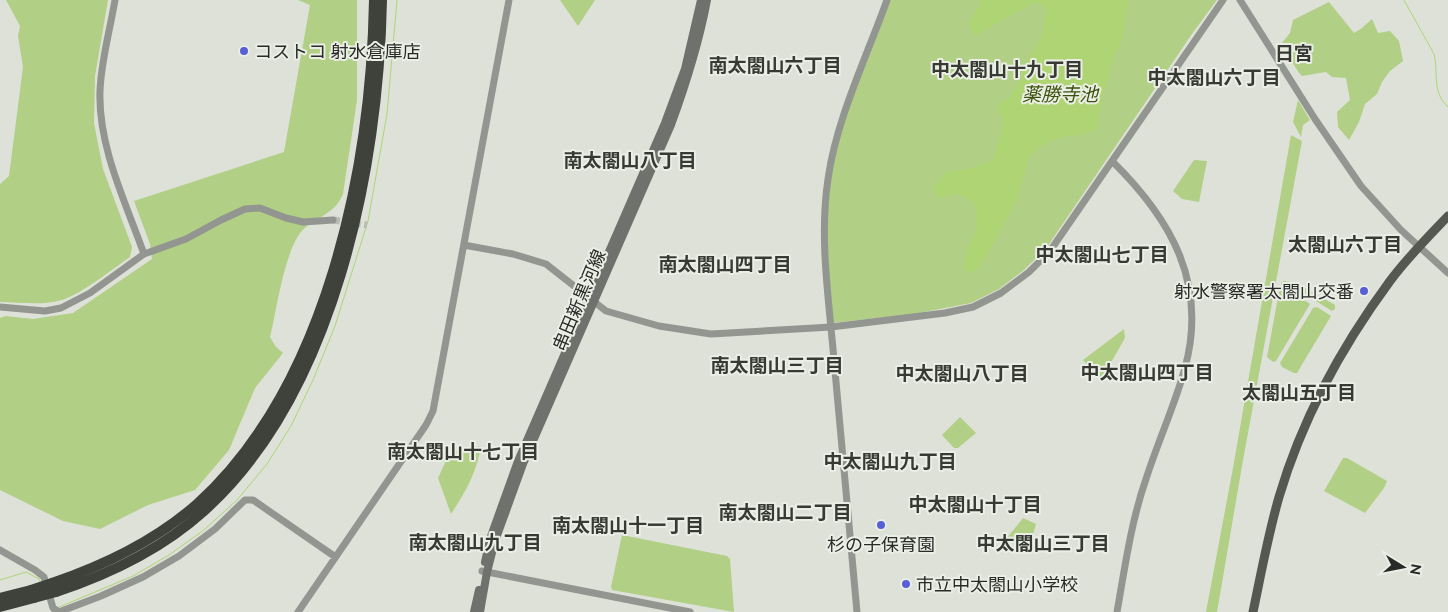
<svg xmlns="http://www.w3.org/2000/svg" width="1448" height="612" viewBox="0 0 1448 612" font-family="Raleway,'Noto Sans JP',sans-serif">
	<style>
		.green { fill: #b1cf85 }
		.water { fill: #afd474 }
		.lines { fill: none; stroke-linecap: round; stroke-linejoin: round }
		.stream { stroke: #afd474; stroke-width: 1 }
		.tertiary-tunnel { stroke: #b9bcb5; stroke-width: 7; stroke-dasharray: 7 3.5; stroke-linecap: butt }
		.tertiary { stroke: #939591; stroke-width: 7 }
		.secondary { stroke: #6e716c; stroke-width: 8 }
		.primary { stroke: #555851; stroke-width: 9 }
		.motorway { stroke: #3f423b; stroke-width: 10 }
		.motorway-bridge { stroke: #3f423b; stroke-width: 10 }
		.poi-dot { fill: #585fd6; stroke: #eaeee5; stroke-width: 2 }
		.labels { text-anchor: middle; dominant-baseline: central; stroke-width: 4; stroke-linejoin: round; paint-order: stroke }
		.poi-label { font-size: 18px; fill: #282a27; stroke: #eaeee5; text-anchor: start }
		.street-label { font-size: 18px; fill: #282a27; stroke: #eaeee5 }
		.neighbourhood-label { font-size: 19px; font-weight: bold; fill: #373a33; stroke: #eaeee5 }
		.water-label { font-size: 19px; font-style: italic; fill: #3c520d; stroke: #eaeee5 }
	</style>
	<rect width="100%" height="100%" fill="#dde1d8"/>
	<path class="green" d="M6 0H108L95 76 94 123 103 169 132 247 130 257C111 270 83 293 62 300 43 306 19 302 0 302V184L9 176 23 67 18 36 20 26Z
		M298 0H357V100L343 194C333 218 310 217 298 236 283 261 277 308 270 337L276 347 283 353 255 388 229 450 195 490 148 505 100 529 63 521 0 490V318L6 316 33 319 73 313 152 259 150 244 134 201 284 152 310 5Z
		M560 0H595L578 26Z
		M887 0H1217L1194 31 1047 247 1024 270 999 289 971 303 914 314 831 323 824 233 833 152Z
		M1329 2 1354 33 1362 28 1372 19 1378 33 1390 31 1399 41 1403 61 1390 71 1382 82 1377 94 1365 104 1359 122 1349 140 1338 127 1337 112 1350 100 1346 78 1332 77 1326 72 1302 76 1299 73 1281 44 1290 33 1293 20Z
		M1298 100 1310 120 1303 125 1301 137 1293 122Z
		M1291 135 1302 141 1243 460 1217 612H1206L1233 468Z
		M1194 160 1207 161 1199 202 1182 199 1173 191Z
		M1284 281 1296 283 1335 305V309L1332 311 1293 287 1281 285V283Z
		M1282 290 1291 292 1310 304 1276 361 1273 362 1267 357 1279 292Z
		M1317 307 1331 316 1297 373H1294L1282 367 1280 363 1313 308Z
		M1124 329 1125 338 1101 380 1083 360Z
		M960 417 976 433 958 448H954L942 435Z
		M481 446C477 472 465 493 451 514L438 478 450 452Z
		M1343 458H1347L1387 481 1384 488 1365 513 1324 491Z
		M1023 518 1036 524 1032 538 1039 540 1038 554 1006 539Z
		M622 535 727 556 730 559 734 612 612 590 611 587Z"/>
	<path class="water" d="M981 0H1129L1121 42 1115 54 1101 102 1097 130 1079 135 1056 138 1037 148 1029 157 1017 199 985 259 977 270 970 273 964 270 966 252 977 229 975 204 958 194 939 198 932 187 947 172 973 168 993 160 1000 137 1003 120 996 106 1009 98 1021 79 1027 62 1041 37 1047 9 1036 2 974 36 969 22 981 4Z"/>
	<g class="lines">
		<path class="stream" d="M1404 0 1434 54C1439 75 1431 91 1448 107
			M0 580 26 572 39 579 40 581
			M57 608 133 576 169 555 204 530 237 500 267 464 291 426 313 380 335 326 368 221 387 114 397 0"/>
		<path class="tertiary-tunnel" d="M333 220 367 225"/>
		<path class="tertiary" d="M115 0C110 30 101 61 100 91 98 147 126 203 144 254
			M1240 0 1315 119 1361 186 1401 230 1448 273
			M1112 161C1171 219 1208 283 1185 368 1175 405 1158 441 1146 479 1131 522 1125 567 1117 612
			M464 245 513 254 546 264 606 311 659 326 711 334 831 327 945 313 973 307 1001 293 1029 272 1050 251 1223 0
			M0 307 45 311 61 308 90 293 144 254 186 239 221 220 245 209 260 208 286 218 303 222 333 220
			M0 550 35 570 44 577 53 608 59 612 101 596 143 577 179 556 215 529 245 500H253L334 556
			M482 571 690 612
			M298 612 426 425 433 411 509 0
			M857 612C849 528 842 444 834 360 829 300 819 239 828 179 836 120 867 56 887 0"/>
		<path class="secondary" d="M485 562 490 539 518 461 665 123 685 69 701 0
			M474 612 479 590
			M480 612 487 572 495 541 523 464 671 125C686 84 699 43 707 0"/>
		<path class="primary" d="M1253 612C1261 574 1268 535 1279 497 1302 419 1342 346 1390 281 1407 258 1428 237 1448 216"/>
		<path class="motorway" d="M52 583C105 565 155 541 197 504 327 386 371 169 374 0
			M56 592C110 574 161 550 204 511 334 394 379 169 382 0
			M0 598 31 590
			M0 607 34 598"/>
		<path class="motorway-bridge" d="M31 590 52 583
			M34 598 56 592"/>
	</g>
	<g class="poi-dot">
		<circle cx="244" cy="51" r="5"/>
		<circle cx="1364" cy="291" r="5"/>
		<circle cx="881" cy="525" r="5"/>
		<circle cx="906" cy="584" r="5"/>
	</g>
	<g class="labels">
		<g class="poi-label">
			<text x="254" y="51">コストコ 射水倉庫店</text>
			<text x="1354" y="291" text-anchor="end">射水警察署太閤山交番</text>
			<text x="881" y="544" text-anchor="middle">杉の子保育園</text>
			<text x="916" y="584">市立中太閤山小学校</text>
		</g>
		<g class="street-label">
			<text transform="translate(579 300) rotate(-67)">串田新黒河線</text>
		</g>
		<g class="neighbourhood-label">
			<text x="1294" y="53">日宮</text>
			<text x="775" y="65">南太閤山六丁目</text>
			<text x="1007" y="69">中太閤山十九丁目</text>
			<text x="1214" y="77">中太閤山六丁目</text>
			<text x="630" y="160">南太閤山八丁目</text>
			<text x="1345" y="244">太閤山六丁目</text>
			<text x="1102" y="254">中太閤山七丁目</text>
			<text x="725" y="264">南太閤山四丁目</text>
			<text x="777" y="365">南太閤山三丁目</text>
			<text x="1147" y="372">中太閤山四丁目</text>
			<text x="962" y="373">中太閤山八丁目</text>
			<text x="1299" y="392">太閤山五丁目</text>
			<text x="463" y="451">南太閤山十七丁目</text>
			<text x="890" y="461">中太閤山九丁目</text>
			<text x="975" y="504">中太閤山十丁目</text>
			<text x="785" y="512">南太閤山二丁目</text>
			<text x="628" y="525">南太閤山十一丁目</text>
			<text x="475" y="542">南太閤山九丁目</text>
			<text x="1043" y="543">中太閤山三丁目</text>
		</g>
		<g class="water-label">
			<text x="1060" y="94">薬勝寺池</text>
		</g>
	</g>
	<g transform="translate(1403 567) rotate(100)" stroke="#eaeee5" stroke-width="4" paint-order="stroke">
	<path d="M0-4L9 19L0 12L-9 19Z" fill="#282a27"/>
	<text y="-8" font-size="14" font-weight="bold" text-anchor="middle" fill="#282a27">N</text>
	</g>
</svg>
